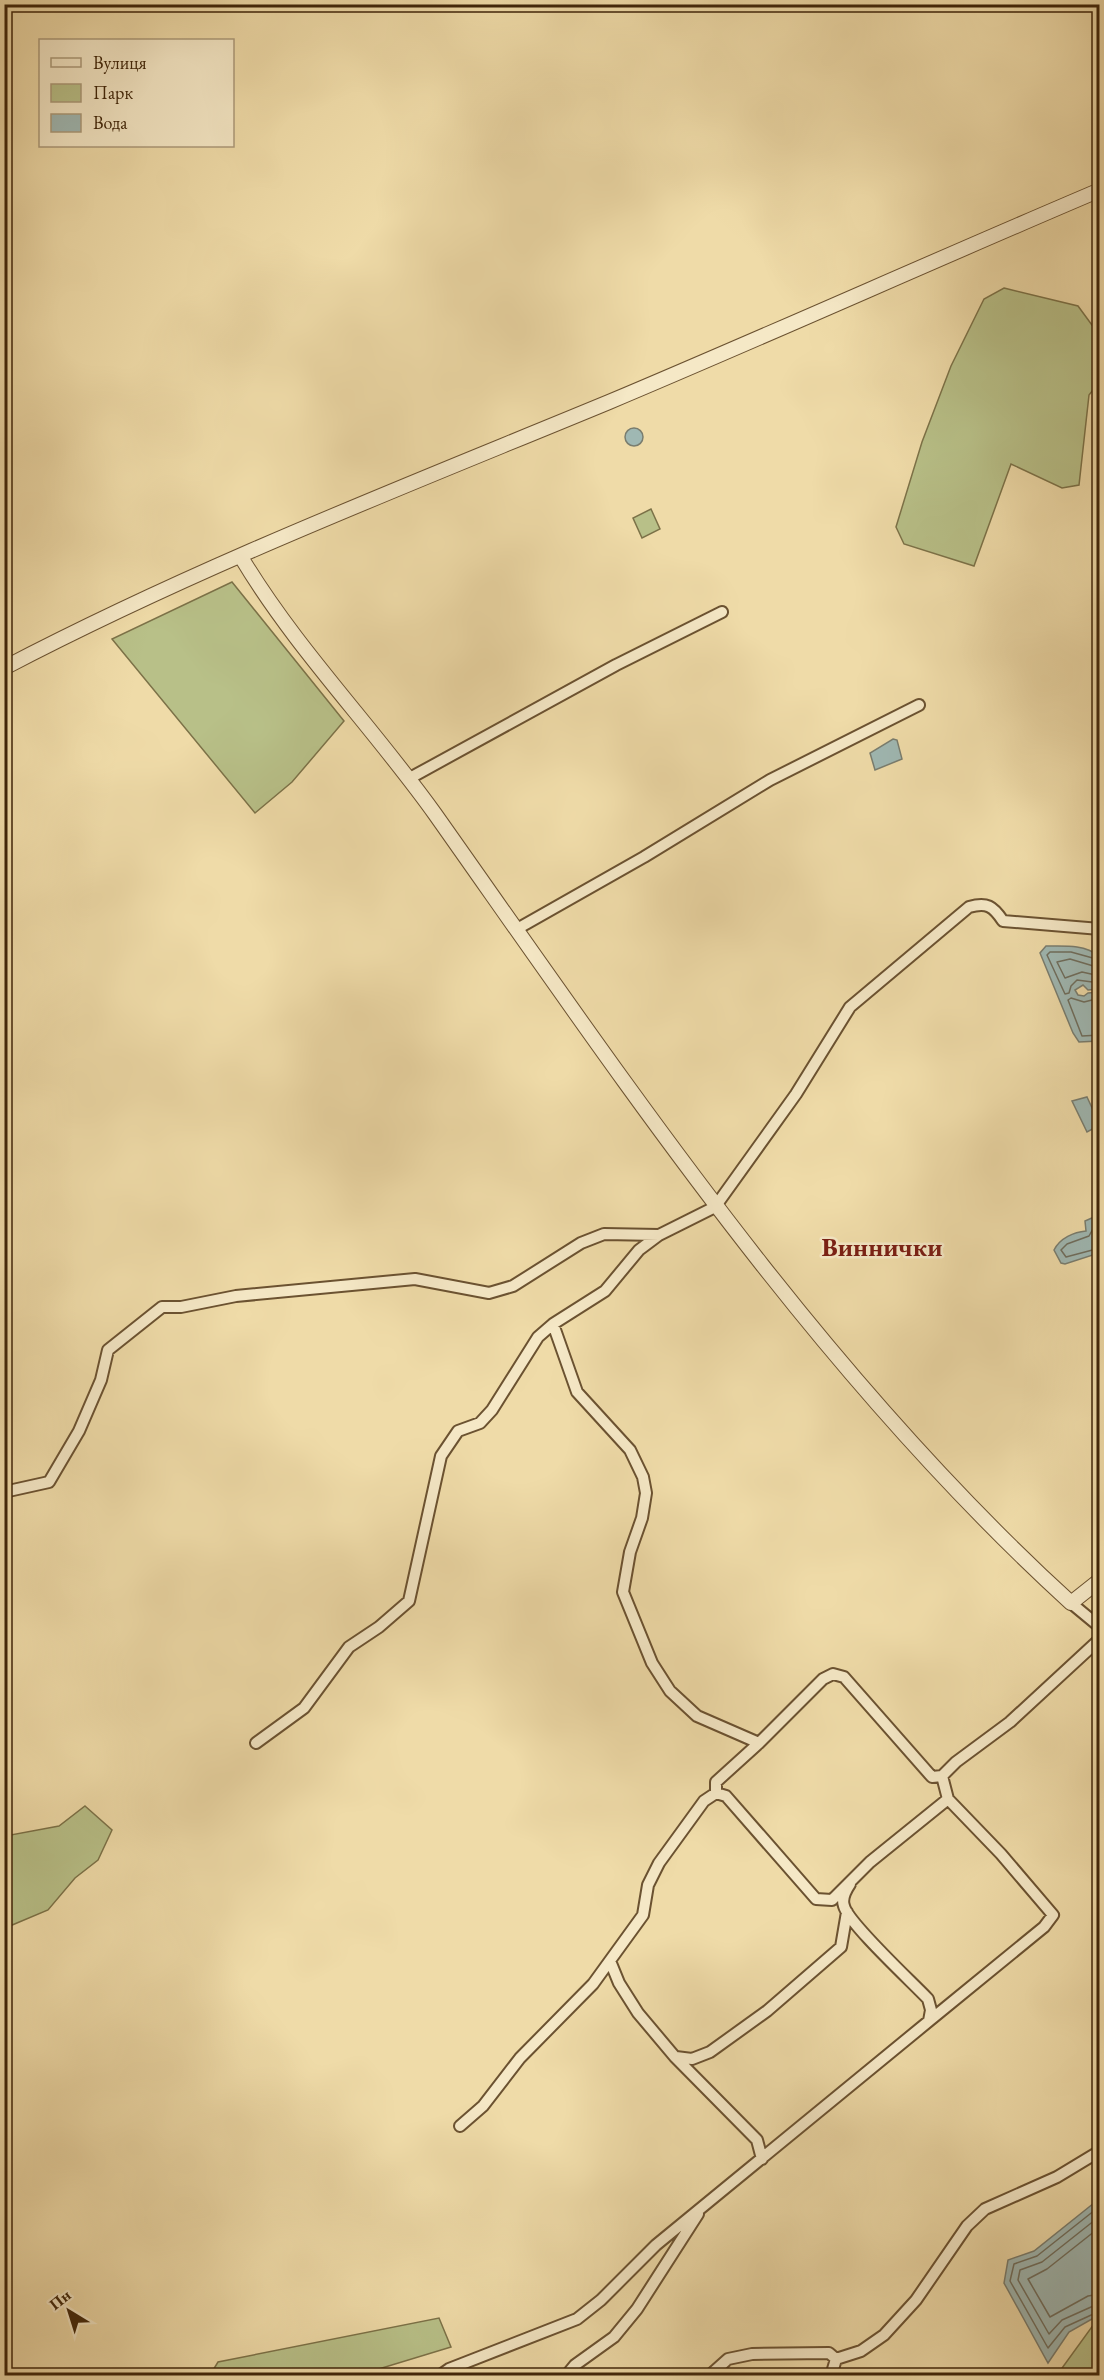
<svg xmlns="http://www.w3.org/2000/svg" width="1104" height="2380" viewBox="0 0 1104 2380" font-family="'EB Garamond',serif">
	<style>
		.green { fill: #b8c088; stroke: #7c7248; stroke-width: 1.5 }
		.water { fill: #9fb8b3; stroke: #797d6f; stroke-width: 1.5 }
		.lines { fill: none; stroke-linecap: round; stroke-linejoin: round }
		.shore { stroke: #6f6e5e; stroke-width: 1.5 }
		.minor-casing { stroke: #6b5231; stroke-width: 14 }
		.tertiary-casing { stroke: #6b5231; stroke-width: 16 }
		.minor { stroke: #f5e8c6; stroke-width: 10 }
		.tertiary { stroke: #f5e8c6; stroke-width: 14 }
		.labels { text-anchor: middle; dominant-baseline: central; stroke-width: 5; stroke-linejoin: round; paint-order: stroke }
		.quarter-label { font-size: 26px; font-weight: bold; fill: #7a1f14; stroke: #f5e8c6 }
	</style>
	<rect width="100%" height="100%" fill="#efdba8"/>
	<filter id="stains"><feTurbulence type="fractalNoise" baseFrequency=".00333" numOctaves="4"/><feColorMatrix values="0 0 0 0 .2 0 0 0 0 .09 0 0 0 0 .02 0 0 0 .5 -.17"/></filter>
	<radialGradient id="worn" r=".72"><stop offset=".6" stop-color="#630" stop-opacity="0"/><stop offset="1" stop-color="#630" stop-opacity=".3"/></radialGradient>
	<path class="green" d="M1004 288 1078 306 1100 336 1099 382 1089 395 1079 485 1062 488 1011 464 974 566 904 544 896 527 922 442 951 366 984 299Z
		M651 509 660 529 642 538 633 518Z
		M232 582 344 721 292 782 255 813 112 639Z
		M85 1806 112 1830 98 1860 75 1878 48 1910 5 1928V1836L59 1826Z
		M1099 2317V2375H1057Z
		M439 2318 451 2347 359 2375H210L218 2362Z"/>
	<path class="water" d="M625 437a9 9 0 1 1 18 0a9 9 0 1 1-18 0Z
		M893 739 897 740 902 759 875 770 870 753Z
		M1046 946C1064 946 1084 944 1099 956V989L1088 990 1083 985 1075 990 1078 995 1084 996 1088 993 1099 992V1041L1079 1042 1073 1033 1040 953Z
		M1087 1097 1100 1125 1087 1132 1072 1101Z
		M1094 1217 1099 1227V1253L1065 1264 1061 1263 1054 1250C1060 1238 1074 1232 1086 1231L1085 1221Z
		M1099 2199V2315L1069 2332 1048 2363 1004 2283 1008 2260 1034 2251Z"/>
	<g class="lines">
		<path class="shore" d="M1100 960 1071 952H1050L1047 955 1065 994 1069 993 1071 986 1077 980 1100 983
			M1100 968 1070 959 1057 962 1065 978 1082 972 1100 976
			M1100 998 1084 1002 1071 998 1068 1000 1082 1036 1100 1035
			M1100 1227H1094L1089 1236 1067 1244 1061 1250 1066 1257 1100 1248
			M1100 2206 1037 2256 1014 2264 1010 2281 1048 2348 1065 2327 1100 2311
			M1100 2216 1042 2262 1020 2270 1018 2280 1049 2334 1062 2320 1100 2303
			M1100 2227 1047 2269 1028 2279 1050 2317 1088 2296 1100 2294"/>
		<g class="minor-casing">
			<path id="minor" d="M410 778 616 665 722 612
				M517 929 644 857 770 780 919 705
				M553 1324 577 1392 630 1450 643 1477 646 1493 642 1518 630 1552 623 1592 652 1663 670 1691 697 1716 759 1743
				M4 1492 49 1482 79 1431 101 1380 108 1350 162 1307H181L236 1296 415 1279 489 1293 513 1286 581 1243 604 1234 659 1235 715 1207 796 1094 850 1007 969 907C987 902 993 906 1003 921L1100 929
				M1071 1603 1100 1627
				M256 1743 304 1708 349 1647 379 1627 409 1601 441 1456 458 1431 480 1423 492 1410 538 1337 553 1324 605 1291 639 1250 659 1235
				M716 1793 726 1796 816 1899 832 1900 870 1862 948 1799 942 1776 956 1762 1010 1722 1100 1639
				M610 1961 619 1983 638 2013 675 2057 757 2140 762 2159
				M929 2021 1044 1927 1053 1915 1001 1854 948 1799
				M676 2057 692 2059 710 2052 767 2011 841 1947 847 1912
				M460 2126 483 2106 520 2058 593 1984 643 1915 648 1885 659 1863 704 1801 716 1793V1782L759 1743 823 1679 833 1674 844 1677 932 1777 942 1776
				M439 2376 449 2369 577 2319 601 2300 656 2245 929 2021 931 2010 928 1999C912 1982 848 1923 844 1906 841 1898 846 1890 850 1884
				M566 2376 575 2365 614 2337 637 2309 698 2214
				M709 2376 728 2359 752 2354 829 2353 836 2359 861 2351 884 2335 916 2300 967 2226 985 2209 1057 2177 1100 2151
				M831 2376 836 2359"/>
		</g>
		<g class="tertiary-casing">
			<path id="tertiary" d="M241 557C296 649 373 727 435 814 630 1090 820 1374 1071 1603L1100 1580
				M4 668C199 566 406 486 609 402 773 333 935 260 1100 190"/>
		</g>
		<use href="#minor" class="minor"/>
		<use href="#tertiary" class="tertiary"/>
	</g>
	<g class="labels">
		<g class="quarter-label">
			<text x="882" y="1247">Виннички</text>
		</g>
	</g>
	<rect width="1104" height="2380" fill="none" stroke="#efdba8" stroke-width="24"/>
	<rect x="6" y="6" width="1092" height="2368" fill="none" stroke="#3f2509" stroke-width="3"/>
	<rect x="12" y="12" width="1080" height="2356" fill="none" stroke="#3f2509" stroke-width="1.5"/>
	<rect x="39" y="39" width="195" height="108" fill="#f5e8c6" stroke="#ac9a7a" stroke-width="1.5"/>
	<rect x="51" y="58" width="30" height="9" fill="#f5e8c6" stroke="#ac9a7a" stroke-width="1.5"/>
	<text x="93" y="69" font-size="18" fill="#3f2509">Вулиця</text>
	<rect x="51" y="84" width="30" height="18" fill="#b8c088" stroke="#ac9a7a" stroke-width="1.5"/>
	<text x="93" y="99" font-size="18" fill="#3f2509">Парк</text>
	<rect x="51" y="114" width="30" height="18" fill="#9fb8b3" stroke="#ac9a7a" stroke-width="1.5"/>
	<text x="93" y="129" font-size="18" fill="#3f2509">Вода</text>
	<g transform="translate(69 2311) rotate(322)" stroke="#f5e8c6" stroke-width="4.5" paint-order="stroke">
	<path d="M0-4.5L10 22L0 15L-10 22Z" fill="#3f2509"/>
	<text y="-9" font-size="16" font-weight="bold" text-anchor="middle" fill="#3f2509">Пн</text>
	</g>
	<rect width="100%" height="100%" filter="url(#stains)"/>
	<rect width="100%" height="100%" fill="url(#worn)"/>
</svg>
